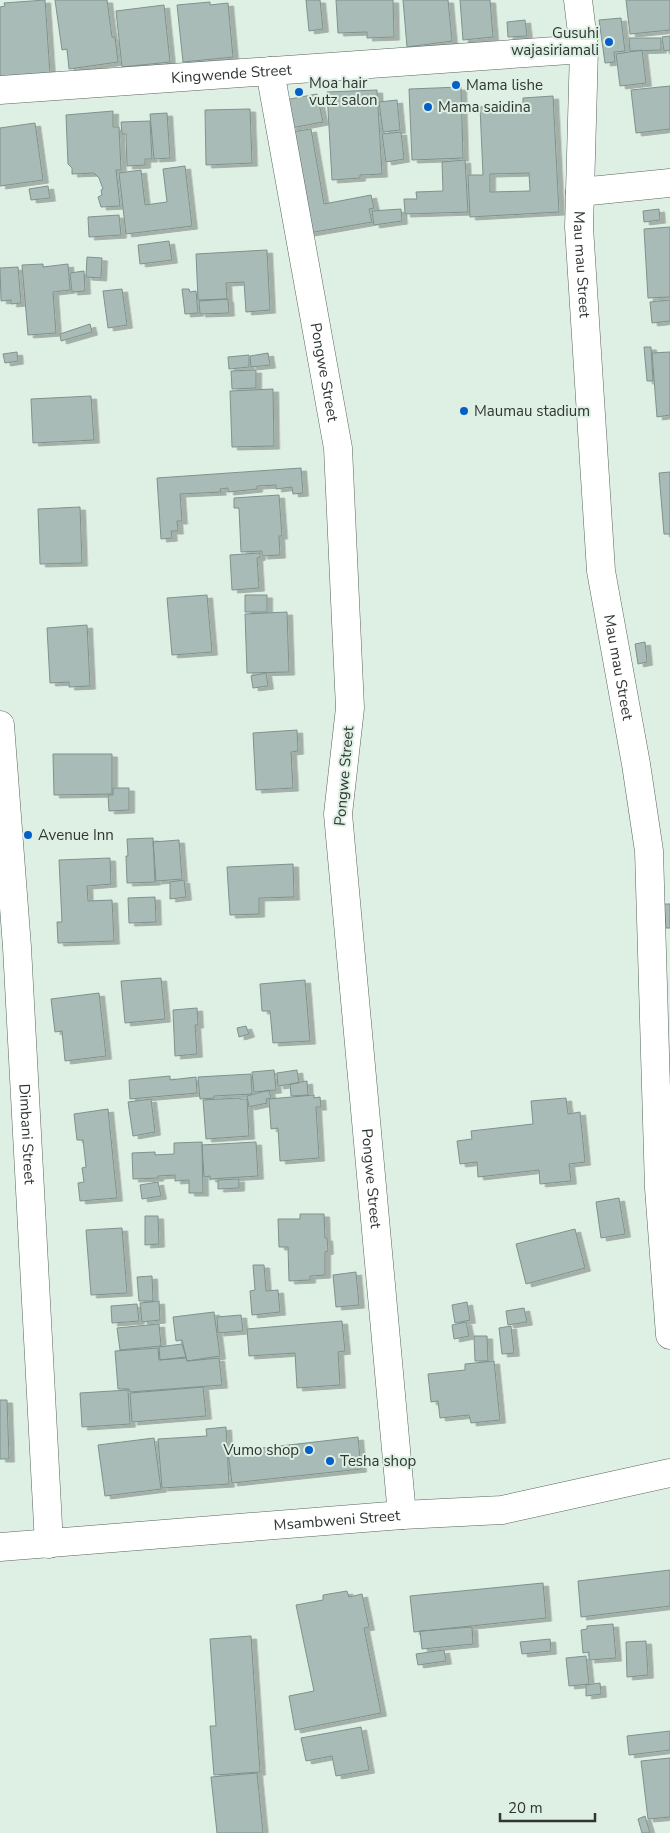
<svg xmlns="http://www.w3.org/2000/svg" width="670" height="1833" viewBox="0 0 670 1833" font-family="'Nunito Sans',sans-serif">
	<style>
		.building { fill: #a8bbb6; stroke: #7f928d; fill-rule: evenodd; filter: url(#shadow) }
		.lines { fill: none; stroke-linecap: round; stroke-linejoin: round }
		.minor-casing { stroke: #57665d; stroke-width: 29 }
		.major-casing { stroke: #57665d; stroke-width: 29 }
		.minor { stroke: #fff; stroke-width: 28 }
		.major { stroke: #fff; stroke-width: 28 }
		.poi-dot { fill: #045fc8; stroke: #deefe4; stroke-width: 2 }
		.labels { text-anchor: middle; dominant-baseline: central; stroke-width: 4; stroke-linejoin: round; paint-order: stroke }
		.poi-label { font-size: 15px; fill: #303733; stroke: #deefe4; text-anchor: start }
		.street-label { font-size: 15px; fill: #303733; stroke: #deefe4 }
	</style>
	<defs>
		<filter id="shadow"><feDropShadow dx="5.5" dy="3" stdDeviation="0" flood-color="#0004"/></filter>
	</defs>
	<rect width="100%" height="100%" fill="#deefe4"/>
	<path class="building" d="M45 0 50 74 0 78V7L5 6 4 3Z
		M55 0H107L112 37H115L118 62 69 69 67 49 62 50Z
		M306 0H320L323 29 309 31Z
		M336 0H393L394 37 367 38V32L338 33Z
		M403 0H448L452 41 407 47Z
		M460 0H490L493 37 463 40Z
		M626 0H670V30L630 34Z
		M210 2V5L228 3 233 57 183 62 177 5Z
		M164 5 170 62 122 67 116 11Z
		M621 18 625 51 614 52 615 62 605 63 599 20Z
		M525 20 527 36 508 37 507 22Z
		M670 36V50L664 51 662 37Z
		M629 38H661V50L630 51Z
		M642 50 646 83 620 86 616 54Z
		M670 86V129L636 133 631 90Z
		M461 87 463 158 412 160 409 89Z
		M377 90 382 174 360 175V178L332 180 327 92Z
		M317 94 323 122 291 128 285 100Z
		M553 96 559 212 470 217 468 175H483L480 107 523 105V98ZM529 173 530 191 490 192V174Z
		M397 100 400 130 383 132 379 102Z
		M250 109 252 163 206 165 205 110Z
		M113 111V127H119L121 170H116L120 206 101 207 98 197 102 195 101 190 103 189 99 178 94 173 72 174V168L68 164 66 115Z
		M167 113 170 158 154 159 150 114Z
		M150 121 152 159H145V165L127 166 126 134H122L121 122Z
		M35 123 43 180 0 186V128Z
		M311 129 324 204 371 195 374 208 369 209 372 222 309 233 291 132Z
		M401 132 404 159 386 162 382 134Z
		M465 160 468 212 405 214 404 199H417L416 192 443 191 442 162Z
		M185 166 192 226 126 234 119 173 141 170 145 205 167 202 163 169Z
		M48 186 50 198 31 200 29 189Z
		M401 209 402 221 374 225 372 211Z
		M659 209 660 220 644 222 643 211Z
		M119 215 121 235 89 237 88 217Z
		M670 227V297L648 298 644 229Z
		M169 241 172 260 140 264 138 245Z
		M267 250 270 310 246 312 244 282 226 283 227 299 198 300 196 254Z
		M87 257 102 258 101 278 86 277Z
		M43 264V267L68 264 70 290 53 292 56 333 28 335 22 265Z
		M18 267 21 303 11 304V300L1 301 0 268Z
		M84 271 85 291 72 292 70 273Z
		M122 289 127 325 108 328 103 291Z
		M182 289H189L190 292 196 291 198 313 185 314Z
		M228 299 229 313 200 314 199 301Z
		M670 300V321L652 323 650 302Z
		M90 324 92 332 61 341 60 334Z
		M644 347H651L653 381H647Z
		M17 352 18 361 5 363 3 354Z
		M670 352V415L657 417 652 353Z
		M268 353 270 365 251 367 250 356Z
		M249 355V367L229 369 228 357Z
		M256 370V388L232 389 231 371Z
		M273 389 274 446 232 447 230 391Z
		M91 396 94 440 33 443 31 399Z
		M301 468 303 493 293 494 292 487 276 489V485L257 486V489L228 492V488L220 489 221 492 180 494 182 521H177L178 531H171L172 538 161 539 157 478Z
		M670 472V534H664L659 473Z
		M279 495 282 536H279L280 555 262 556V551L241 552 239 508H234V498Z
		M80 507 82 563 40 564 38 509Z
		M260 553V557L257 558 259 588 232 590 230 555Z
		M207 595 212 652 172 655 167 598Z
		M245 595H267V612H245Z
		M287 612 289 672 247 673 245 614Z
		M87 625 90 686 69 687V682L50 683 47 628Z
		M645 642 647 662 638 664 635 644Z
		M266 673 268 686 253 688 251 676Z
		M297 730 298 751 291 752 293 788 256 790 253 733Z
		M53 754H112V794L54 795Z
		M113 788H129V810L109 811 108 795H113Z
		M153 838 155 882 127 883 126 856H128L127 839Z
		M179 840 182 879 156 881 153 842Z
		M110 858 111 884 87 886 88 901 112 900 114 941 58 943 57 922H62L59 860Z
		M293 864 294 897 259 898V914L230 915 227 867Z
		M184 880 186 897 170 899V882Z
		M155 897 156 922 129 923 128 898Z
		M664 904H670V928H666Z
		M161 978 165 1019 125 1023 121 981Z
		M305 980 310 1041 273 1043 270 1011H262L260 984Z
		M99 993 106 1056 65 1061 62 1031 55 1032 51 999Z
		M197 1008 198 1025H195L197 1054 175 1056 173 1010Z
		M246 1026 249 1034 239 1037 237 1028Z
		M274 1070 276 1090 254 1092 252 1072Z
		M297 1070 299 1083 278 1086 277 1073Z
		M251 1074 252 1094 214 1096V1098L200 1099 198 1077Z
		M170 1076V1080L196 1077 197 1093 130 1099 129 1080Z
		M307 1081 308 1095 291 1096 290 1084Z
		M269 1090 271 1098 266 1099 267 1103 249 1107 247 1096Z
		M314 1095V1098L320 1097 321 1107H316L319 1158 280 1161 278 1128 271 1129 269 1099Z
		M240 1098V1099H247L249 1136 206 1139 203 1100Z
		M566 1098 568 1114 580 1112 585 1162 569 1164 571 1181 540 1184 539 1170 478 1177 477 1162 460 1164 457 1141 472 1139 471 1131 533 1124 531 1101Z
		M151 1099 155 1132 133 1136 128 1102Z
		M108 1109 117 1198 80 1201 78 1183 84 1182 82 1168 86 1167 83 1140H77L74 1114Z
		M202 1142 203 1193H189V1180L175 1181V1175L158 1176V1178L133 1179 132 1153 155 1152V1155L174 1154V1143Z
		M256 1142 258 1176 210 1179V1176L204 1177 202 1145Z
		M239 1179V1188L218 1189V1180Z
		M158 1182 161 1196 142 1199 140 1185Z
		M619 1198 625 1234 601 1238 596 1202Z
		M300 1214H324L325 1238H327L328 1251 325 1252V1275L310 1276V1280L289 1281 288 1247H279L278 1219H300Z
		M145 1216H158L159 1244 145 1245Z
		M122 1228 127 1293 91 1295 86 1230Z
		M575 1229 585 1268 526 1284 516 1244Z
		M253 1265H264L266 1291 278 1290 280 1312 252 1315 250 1291 255 1290Z
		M356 1272 359 1305 336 1307 333 1275Z
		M152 1276 153 1301H139L137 1277Z
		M159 1301 160 1320 142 1322 140 1303Z
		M467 1302 470 1320 455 1323 452 1305Z
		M137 1304 139 1321 112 1323 111 1306Z
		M524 1308 527 1322 508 1325 506 1311Z
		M214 1312 220 1356 187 1361 182 1340 176 1341 173 1317Z
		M241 1315 243 1331 218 1333 217 1317Z
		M342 1321 345 1351 338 1352 340 1385 297 1388 295 1353 249 1356 247 1329Z
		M466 1322 469 1336 454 1339 452 1325Z
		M159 1324 161 1346 120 1350 117 1328Z
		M511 1326 514 1353 502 1354 499 1328Z
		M474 1336H487L488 1361H475Z
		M182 1344 186 1357 160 1360 159 1347Z
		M158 1348 159 1360 186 1358 187 1361 219 1358 222 1385 130 1392 129 1389H118L115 1351Z
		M494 1361 500 1420 471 1423 469 1415 440 1418 438 1401 431 1402 428 1374 465 1370V1364Z
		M203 1387 206 1416 132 1422 130 1393Z
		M128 1390 130 1424 82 1427 80 1393Z
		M0 1400H7L9 1459H0Z
		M226 1427 229 1484 162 1488 158 1439 207 1436 206 1429Z
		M358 1437 361 1469 232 1483 228 1452Z
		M154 1438 161 1489 105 1496 98 1445Z
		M670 1570V1606L581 1617 578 1581Z
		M543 1583 546 1618 414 1632 410 1596Z
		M347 1591 349 1597 362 1594 369 1627 364 1628 381 1713 295 1730 289 1696 314 1691 296 1605 323 1600V1595Z
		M613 1624 616 1658 589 1660V1652L583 1653 581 1630 587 1629V1626Z
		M472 1627 473 1644 422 1649 420 1631Z
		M251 1636 260 1772 214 1775 210 1726H216L210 1639Z
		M550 1639 551 1651 522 1654 520 1642Z
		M646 1641 648 1675 627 1677 626 1642Z
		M444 1650 446 1661 418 1665 416 1654Z
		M586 1656 589 1684 569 1686 566 1658Z
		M600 1683 601 1694 586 1696V1685Z
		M361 1727 369 1770 336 1776 332 1756 306 1761 301 1738Z
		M670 1731V1750L629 1755 627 1736Z
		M670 1758V1817L648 1819 641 1761Z
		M257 1773 263 1833H217L211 1777Z
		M645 1816 650 1833H642L638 1819Z"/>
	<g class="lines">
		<g class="minor-casing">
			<g id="minor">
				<path id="s1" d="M578 0 584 49 579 227 601 571 636 764 649 851 659 1188 670 1335"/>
				<path id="s2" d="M270 71 338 448 350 708 338 814 402 1515"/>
				<path id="s3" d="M0 90 584 49"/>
				<path d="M580 192 670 183"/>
				<path id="s4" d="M0 725 17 947 49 1544"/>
			</g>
		</g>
		<g class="major-casing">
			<g id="major">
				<path id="s5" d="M0 1547 402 1515 502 1510 670 1473"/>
			</g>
		</g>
		<use href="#minor" class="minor"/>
		<use href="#major" class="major"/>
	</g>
	<g class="poi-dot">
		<circle cx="609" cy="42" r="5"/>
		<circle cx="456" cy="85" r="5"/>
		<circle cx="299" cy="92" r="5"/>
		<circle cx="428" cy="107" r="5"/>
		<circle cx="464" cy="411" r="5"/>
		<circle cx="28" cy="835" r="5"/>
		<circle cx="309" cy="1450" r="5"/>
		<circle cx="330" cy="1461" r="5"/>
	</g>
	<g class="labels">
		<g class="poi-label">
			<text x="599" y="33" text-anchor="end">Gusuhi<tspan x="599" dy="17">wajasiriamali</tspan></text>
			<text x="309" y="83">Moa hair<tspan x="309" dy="17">vutz salon</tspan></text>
			<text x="466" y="85">Mama lishe</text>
			<text x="438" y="107">Mama saidina</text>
			<text x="474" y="411">Maumau stadium</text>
			<text x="38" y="835">Avenue Inn</text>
			<text x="299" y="1450" text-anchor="end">Vumo shop</text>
			<text x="340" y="1461">Tesha shop</text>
		</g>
		<g class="street-label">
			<text stroke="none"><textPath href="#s3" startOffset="232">Kingwende Street</textPath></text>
			<text stroke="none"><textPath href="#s1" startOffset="265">Mau mau Street</textPath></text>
			<text stroke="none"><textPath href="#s2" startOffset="306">Pongwe Street</textPath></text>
			<text stroke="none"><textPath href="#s1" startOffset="670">Mau mau Street</textPath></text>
			<text transform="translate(344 776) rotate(-85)">Pongwe Street</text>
			<text stroke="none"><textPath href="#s4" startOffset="410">Dimbani Street</textPath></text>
			<text stroke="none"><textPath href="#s2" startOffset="1116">Pongwe Street</textPath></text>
			<text stroke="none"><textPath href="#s5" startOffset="338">Msambweni Street</textPath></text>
		</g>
	</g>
	<path d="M500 1813v8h95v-8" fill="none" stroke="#303733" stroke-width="2.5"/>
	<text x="508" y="1813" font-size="15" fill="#303733" stroke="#deefe4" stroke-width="4" paint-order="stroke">20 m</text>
</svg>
